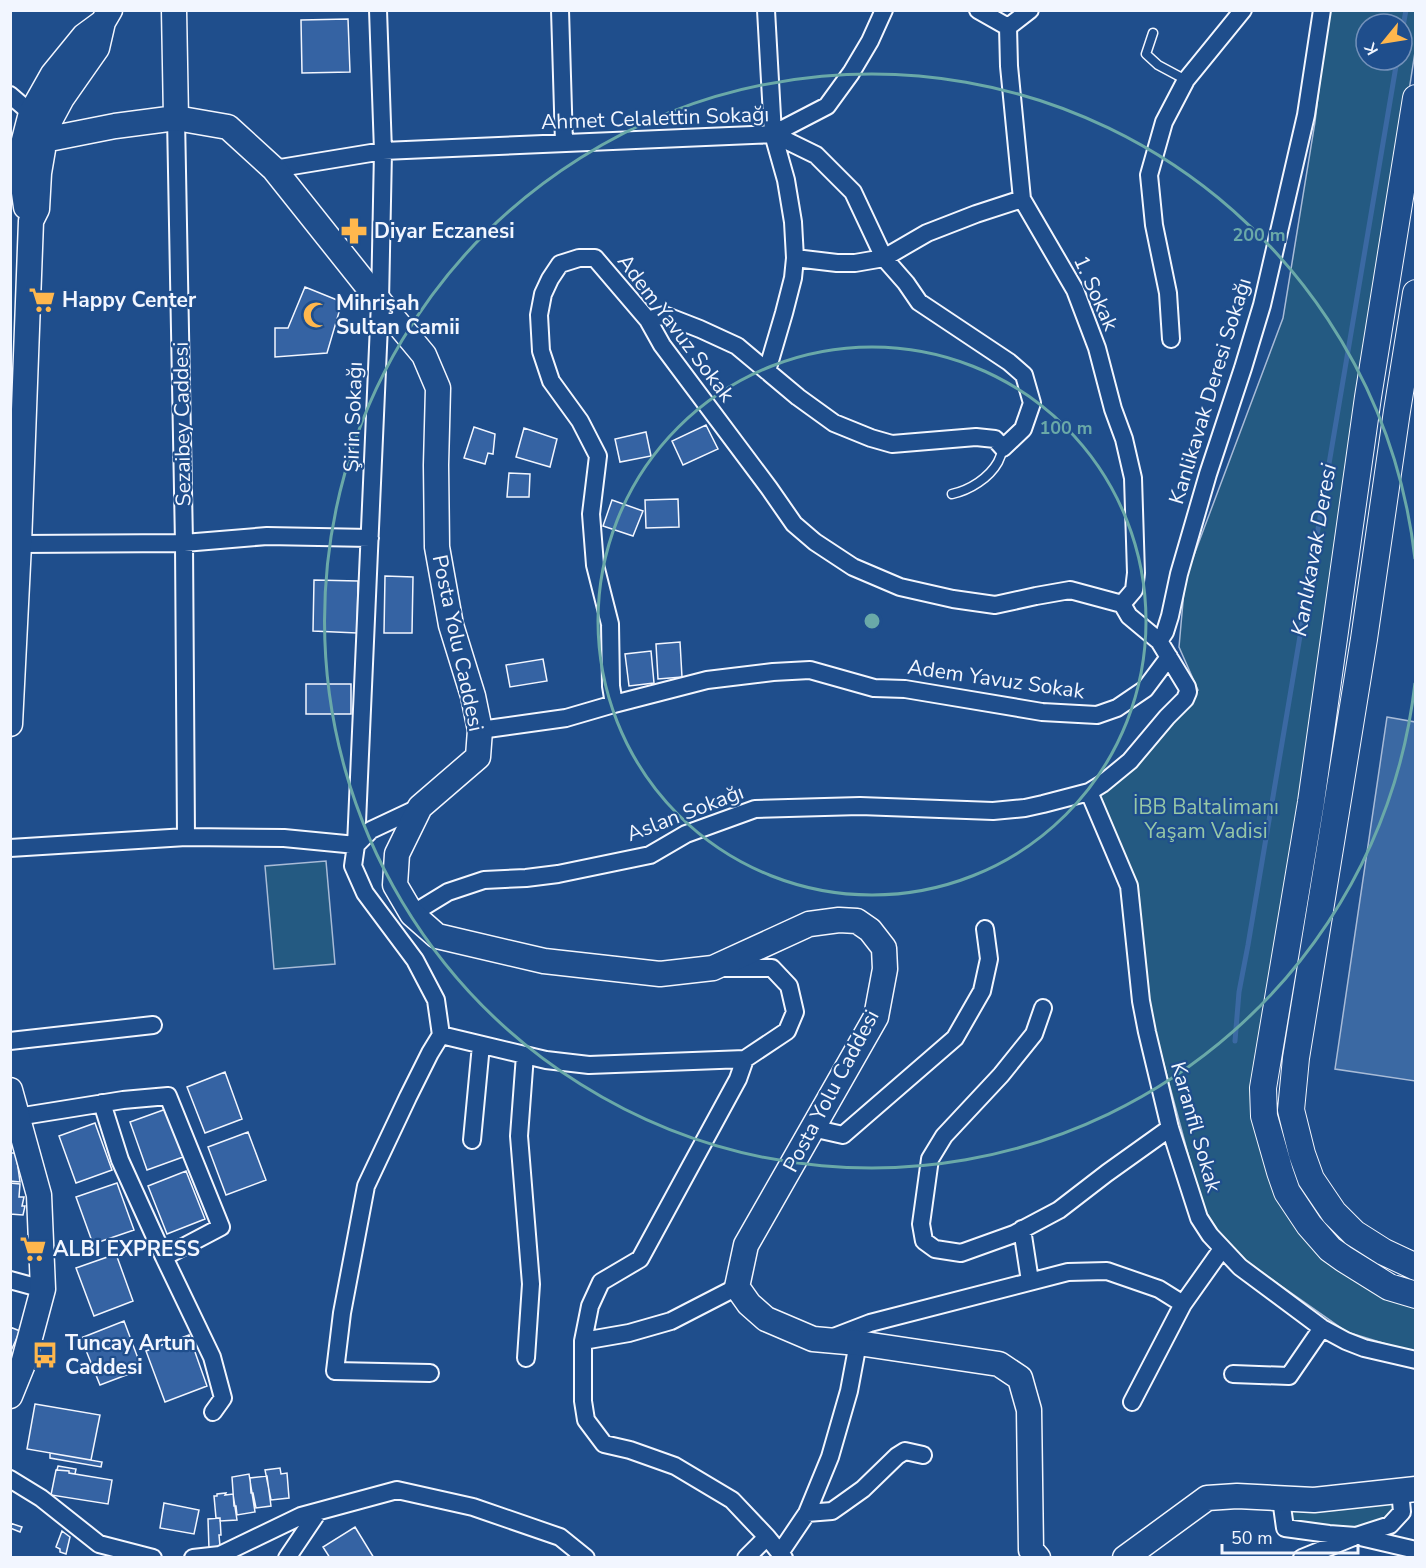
<svg xmlns="http://www.w3.org/2000/svg" width="1426" height="1568" viewBox="0 0 1426 1568" font-family="'Nunito Sans',sans-serif">
	<style>
		.green { fill: #245a82; stroke: #a8bbd7; stroke-width: 1.5; fill-rule: evenodd }
		.water { fill: #3b69a3; stroke: #a8bbd7; stroke-width: 1.5 }
		.lines { fill: none; stroke-linecap: round; stroke-linejoin: round }
		.stream { stroke: #3b69a3; stroke-width: 5 }
		.building { fill: #3563a3; stroke: #f2f6ff; stroke-width: 1.5 }
		.lane-casing { stroke: #f2f6ff; stroke-width: 11 }
		.street-casing { stroke: #f2f6ff; stroke-width: 20 }
		.secondary-casing { stroke: #f2f6ff; stroke-width: 27 }
		.primary-casing { stroke: #f2f6ff; stroke-width: 28 }
		.lane { stroke: #1f4e8c; stroke-width: 8 }
		.street { stroke: #1f4e8c; stroke-width: 16 }
		.secondary { stroke: #1f4e8c; stroke-width: 24 }
		.primary { stroke: #1f4e8c; stroke-width: 26 }
		.ring { fill: none; stroke: #6aa9a8; stroke-width: 3 }
		.labels { text-anchor: middle; dominant-baseline: central; stroke-width: 4.5; stroke-linejoin: round; paint-order: stroke }
		.street-label { font-size: 21px; fill: #f2f6ff; stroke: #1f4e8c }
		.poi-label { font-size: 21px; font-weight: bold; fill: #f2f6ff; stroke: #1f4e8c; text-anchor: start }
		.park-label { font-size: 21px; fill: #97c8a6; stroke: #1f4e8c }
		.water-label { font-size: 22px; font-style: italic; fill: #f2f6ff; stroke: #1f4e8c }
		.centre { fill: #6aa9a8; stroke: #1f4e8c; stroke-width: 3 }
		.ring-label { font-size: 18px; text-anchor: middle; font-weight: bold; fill: #6aa9a8; stroke: #1f4e8c; stroke-width: 4.5; stroke-linejoin: round; paint-order: stroke }
	</style>
	<rect width="100%" height="100%" fill="#1f4e8c"/>
	<path class="green" d="M1328 11H1415V52L1260 1056 1277 1193 1415 1302V1351L1399 1348 1347 1332 1234 1253 1205 1217 1149 1009 1137 885 1097 794 1127 772 1198 690 1179 647 1185 579 1283 318 1315 122ZM1366 24H1402V60H1366Z
		M326 861 335 964 274 969 265 866Z
		M1397 1497 1398 1512 1385 1522 1348 1530 1289 1525 1288 1507Z"/>
	<path class="water" d="M1387 717 1415 722V1081L1335 1069Z"/>
	<g class="lines">
		<path class="stream" d="M1402 32 1406 10
			M1235 1041 1239 992 1248 945 1397 60"/>
	</g>
	<path class="building" d="M348 19 350 72 302 73 301 20Z
		M305 287 342 302 327 353 275 357V328H288Z
		M706 425 718 449 683 465 672 441Z
		M474 427 495 434 493 454 488 453 485 464 464 458Z
		M524 428 557 439 550 467 516 457Z
		M646 432 651 456 620 462 615 439Z
		M509 473 530 474 529 497H507Z
		M678 499 679 527 646 528 645 500Z
		M612 500 643 511 633 536 603 526Z
		M385 576 413 577 412 633H384Z
		M314 580 358 581 357 633 313 631Z
		M680 642 682 677 658 679 656 644Z
		M651 651 654 683 629 686 625 654Z
		M543 659 547 681 510 687 506 665Z
		M306 684H351V714H306Z
		M225 1072 242 1119 205 1133 187 1087Z
		M166 1109 183 1157 147 1170 130 1122Z
		M95 1123 112 1170 76 1183 59 1136Z
		M248 1132 266 1180 226 1195 208 1147Z
		M10 1153H16L20 1182 10 1181Z
		M186 1171 205 1219 167 1234 148 1186Z
		M10 1183 20 1184 19 1197H24L22 1206H25L23 1215 10 1214Z
		M117 1183 134 1230 93 1244 76 1197Z
		M116 1254 133 1301 94 1316 76 1268Z
		M124 1321 142 1369 100 1385 81 1338Z
		M10 1327 20 1331 10 1353Z
		M189 1335 207 1386 165 1402 146 1351Z
		M35 1404 100 1415 91 1460 27 1449Z
		M50 1453 102 1462 101 1467 50 1458Z
		M58 1466 76 1469 75 1474 69 1473V1471L57 1470Z
		M280 1468 281 1474 287 1473 289 1498 271 1500 265 1470Z
		M56 1470 69 1471V1473L112 1480 108 1504 51 1495Z
		M249 1474 255 1512 237 1515 236 1506H234L232 1477Z
		M267 1476 271 1506 256 1508 253 1493H251L250 1478Z
		M226 1493 225 1495 233 1494 237 1520 220 1521V1518H216L214 1496H217V1494Z
		M164 1503 199 1510 194 1534 160 1528Z
		M220 1518 221 1535H219L220 1546 209 1549 208 1519Z
		M10 1523 22 1527 20 1532 10 1528Z
		M355 1527 374 1558H330L323 1547Z
		M62 1531 70 1537 66 1554 60 1552V1549L56 1547Z"/>
	<g class="lines">
		<g class="lane-casing">
			<path id="lane" d="M1153 33 1146 54 1158 65 1186 80
				M952 494C970 490 989 478 998 462 1000 458 1002 452 1003 448"/>
		</g>
		<g class="street-casing">
			<path id="street" d="M560 10 564 143
				M766 10 773 134 786 180 793 222 795 258 793 278 784 313 767 371
				M978 10 1008 27
				M1008 27 1009 66 1022 199 1075 290 1097 348 1113 409 1124 439 1133 478 1136 573 1134 590 1122 604
				M1008 27 1030 10
				M10 95 39 120
				M176 118 184 543 186 837
				M773 134 827 106 851 73 870 41 884 10
				M274 169 383 151 773 134 816 155 853 192 884 258 906 283 919 302 1009 362 1024 375 1032 403 1023 429 1003 448 995 439 976 437 892 444 871 438 834 423 798 397 737 346 700 329 664 315 648 320
				M795 258 837 263H855L884 258 927 233 976 214 1022 199
				M1171 339 1168 293 1154 225 1149 175 1164 122 1186 80 1243 10
				M19 544 184 543 267 536 370 538
				M1159 641 1165 632 1170 616 1179 574 1208 474 1243 368 1262 305 1306 115 1322 10
				M480 730 566 718 614 704
				M1089 792 1129 886 1141 1001 1147 1032 1170 1128 1199 1218 1210 1235 1240 1267 1322 1328 1346 1341 1364 1348 1416 1360
				M420 807 371 830 356 845 353 866 365 893 415 960 436 1000 441 1035 430 1053 408 1097 366 1186 342 1313 335 1371 430 1373
				M10 848 186 837 284 838 356 845 380 302 383 151 378 10
				M412 914 448 892 484 880 526 878 558 874 650 855 686 834 755 809 860 806 993 811 1025 808 1043 804 1089 792 1102 784 1130 761 1167 717 1185 699 1188 692 1187 687 1159 641 1129 616 1122 604 1070 590 1036 596 995 605 953 599 900 587 853 567 815 542 794 524 769 488 662 345 648 320 595 258H579L560 264 550 279 543 294 539 315 541 351 551 381 580 421 598 456 591 514 595 565 610 624 611 686 614 704 707 680 773 672 810 670 874 688 905 689 1042 712 1097 715 1117 708 1145 689 1169 657
				M720 968H772L789 986 795 1012 787 1031 745 1059
				M1043 1008 1034 1034 1001 1075 944 1136 930 1159 921 1224 924 1241 935 1249 961 1253 1014 1234 1059 1210 1107 1173 1170 1128
				M441 1035 546 1060 589 1065 745 1059 738 1079 640 1259 601 1282 590 1306 583 1341V1401L586 1420 604 1444 630 1450 675 1466 732 1500 767 1537 784 1558
				M10 1041 153 1025
				M525 1055 519 1136 531 1284 526 1358
				M102 1103 120 1160 164 1257
				M17 1117 123 1100 168 1096 221 1227 164 1257 212 1357 223 1398 213 1412
				M812 1128 843 1135 955 1038 982 991 989 959 985 929
				M472 1140 481 1045
				M1022 1229 1030 1281
				M10 1280 43 1289
				M831 1338 870 1323 1068 1272 1107 1271 1159 1289 1183 1304 1222 1249
				M583 1341 629 1333 671 1321 737 1287
				M1233 1374 1289 1376 1322 1328
				M1132 1402 1183 1304
				M10 1479 41 1498 99 1544 153 1558
				M1281 1499 1285 1528 1329 1534 1356 1536 1416 1550
				M807 1513 832 1511 842 1504 863 1489 897 1456 905 1451 923 1455
				M780 1553 807 1513 830 1457 849 1391 858 1343
				M193 1558 220 1555 301 1516 397 1490 473 1507 560 1537 586 1558
				M287 1558 318 1512
				M746 1558 767 1537
				M1302 1558 1356 1536 1390 1525 1402 1512 1400 1490"/>
		</g>
		<g class="secondary-casing">
			<path id="secondary" d="M174 10 176 118
				M22 148 44 140 115 126 176 118 228 127 274 169 380 302 424 355 438 388 436 465 437 547 451 625 473 696 480 730 478 757 420 807 397 854 395 885 412 914 437 936 544 961 660 974 713 968 809 924 839 920 857 921 870 930 884 948 885 969 876 1017 746 1245 737 1287 749 1304 766 1319 813 1339 858 1343 999 1364 1020 1378 1029 1410 1031 1550 1038 1558
				M26 207 21 171 22 148 31 113 53 74 84 36 103 22
				M10 724 19 544 31 221 37 209 39 173 47 126 62 98 97 48 103 22 110 10
				M10 1090 39 1195 43 1289 23 1364 10 1396
				M1125 1558 1207 1498 1237 1496 1314 1500 1416 1489"/>
		</g>
		<g class="primary-casing">
			<path id="primary" d="M1416 98 1368 397 1311 802 1263 1088 1264 1116 1280 1172 1287 1192 1309 1225 1330 1249 1344 1259 1389 1287 1416 1295
				M1416 293 1397 411 1364 639 1296 1058 1291 1110 1302 1154 1311 1179 1334 1213 1354 1233 1384 1252 1416 1267"/>
		</g>
		<use href="#lane" class="lane"/>
		<use href="#street" class="street"/>
		<use href="#secondary" class="secondary"/>
		<use href="#primary" class="primary"/>
	</g>
	<g class="ring">
		<circle cx="872" cy="621" r="274"/>
		<path d="M1415 683A547 547 0 1 1 1415 559"/>
	</g>
	<defs>
		<g id="pharmacy-bare" transform="scale(2.07)"><path d="M-2-6h4v4h4v4h-4v4h-4v-4h-4v-4h4Z" fill="#ffb74d" stroke="#1f4e8c" stroke-width="2.5" paint-order="stroke"/></g>
		<g id="supermarket-bare" transform="scale(2.07)"><path d="M-6-5.5h2.5l.6 2H6L4.5 2H-2.5L-4.4-4H-6ZM-1.5 3.2a1.3 1.3 0 1 0 .1 0ZM3 3.2a1.3 1.3 0 1 0 .1 0Z" fill="#ffb74d" stroke="#1f4e8c" stroke-width="2.5" paint-order="stroke"/></g>
		<g id="mosque-bare" transform="scale(2.07)"><path d="M3.5-4.9A6 6 0 1 0 3.5 4.9A5 5 0 1 1 3.5-4.9Z" fill="#ffb74d" stroke="#1f4e8c" stroke-width="2.5" paint-order="stroke"/></g>
		<g id="bus-bare" transform="scale(2.07)"><path d="M-5-6H5V4H4V6H2V4H-2V6H-4V4H-5ZM-3.5-4V0h7V-4ZM-3.5 1.2v1.5H-2V1.2ZM2 1.2v1.5H3.5V1.2Z" fill="#ffb74d" stroke="#1f4e8c" stroke-width="2.5" paint-order="stroke"/></g>
	</defs>
	<g fill-rule="evenodd">
		<use href="#pharmacy-bare" x="354" y="231"/>
		<use href="#supermarket-bare" x="42" y="300"/>
		<use href="#mosque-bare" x="316" y="315"/>
		<use href="#supermarket-bare" x="33" y="1249"/>
		<use href="#bus-bare" x="45" y="1355"/>
	</g>
	<g class="labels">
		<g class="street-label">
			<text transform="translate(655 118) rotate(-2)">Ahmet Celalettin Sokağı</text>
			<text transform="translate(1096 293) rotate(66)">1. Sokak</text>
			<text transform="translate(676 328) rotate(53)">Adem Yavuz Sokak</text>
			<text transform="translate(1210 391) rotate(-73)">Kanlikavak Deresi Sokağı</text>
			<text transform="translate(353 417) rotate(-88)">Şirin Sokağı</text>
			<text transform="translate(182 424) rotate(-91)">Sezaibey Caddesi</text>
			<text transform="translate(458 643) rotate(78)">Posta Yolu Caddesi</text>
			<text transform="translate(996 679) rotate(8)">Adem Yavuz Sokak</text>
			<text transform="translate(685 813) rotate(-21)">Aslan Sokağı</text>
			<text transform="translate(831 1091) rotate(-62)">Posta Yolu Caddesi</text>
			<text transform="translate(1196 1127) rotate(74)">Karanfil Sokak</text>
		</g>
		<g class="poi-label">
			<text x="374" y="231">Diyar Eczanesi</text>
			<text x="62" y="300">Happy Center</text>
			<text x="336" y="303">Mihrişah<tspan x="336" dy="24">Sultan Camii</tspan></text>
			<text x="53" y="1249">ALBI EXPRESS</text>
			<text x="65" y="1343">Tuncay Artun<tspan x="65" dy="24">Caddesi</tspan></text>
		</g>
		<g class="park-label">
			<text x="1206" y="807">İBB Baltalimanı<tspan x="1206" dy="24">Yaşam Vadisi</tspan></text>
		</g>
		<g class="water-label">
			<text transform="translate(1314 550) rotate(-80)">Kanlıkavak Deresi</text>
		</g>
	</g>
	<circle cx="872" cy="621" r="9" class="centre"/>
	<g class="ring-label">
		<text x="1259" y="241">200 m</text>
		<text x="1066" y="434">100 m</text>
	</g>
	<rect width="1426" height="1568" fill="none" stroke="#f2f6ff" stroke-width="24"/>
	<g transform="translate(1384 42) rotate(240)"><circle r="28" fill="#1f4e8c" stroke="#7391ba" stroke-width="1.5"/>
	<path d="M0-4.5L10 22L0 15L-10 22Z" fill="#ffb74d"/>
	<text y="-9" font-size="16" font-weight="bold" text-anchor="middle" fill="#f2f6ff">K</text>
	</g>
	<path d="M1222 1544v9h136v-9" fill="none" stroke="#f2f6ff" stroke-width="3"/>
	<text x="1231" y="1544" font-size="18" fill="#f2f6ff" stroke="#1f4e8c" stroke-width="4.5" paint-order="stroke">50 m</text>
</svg>
